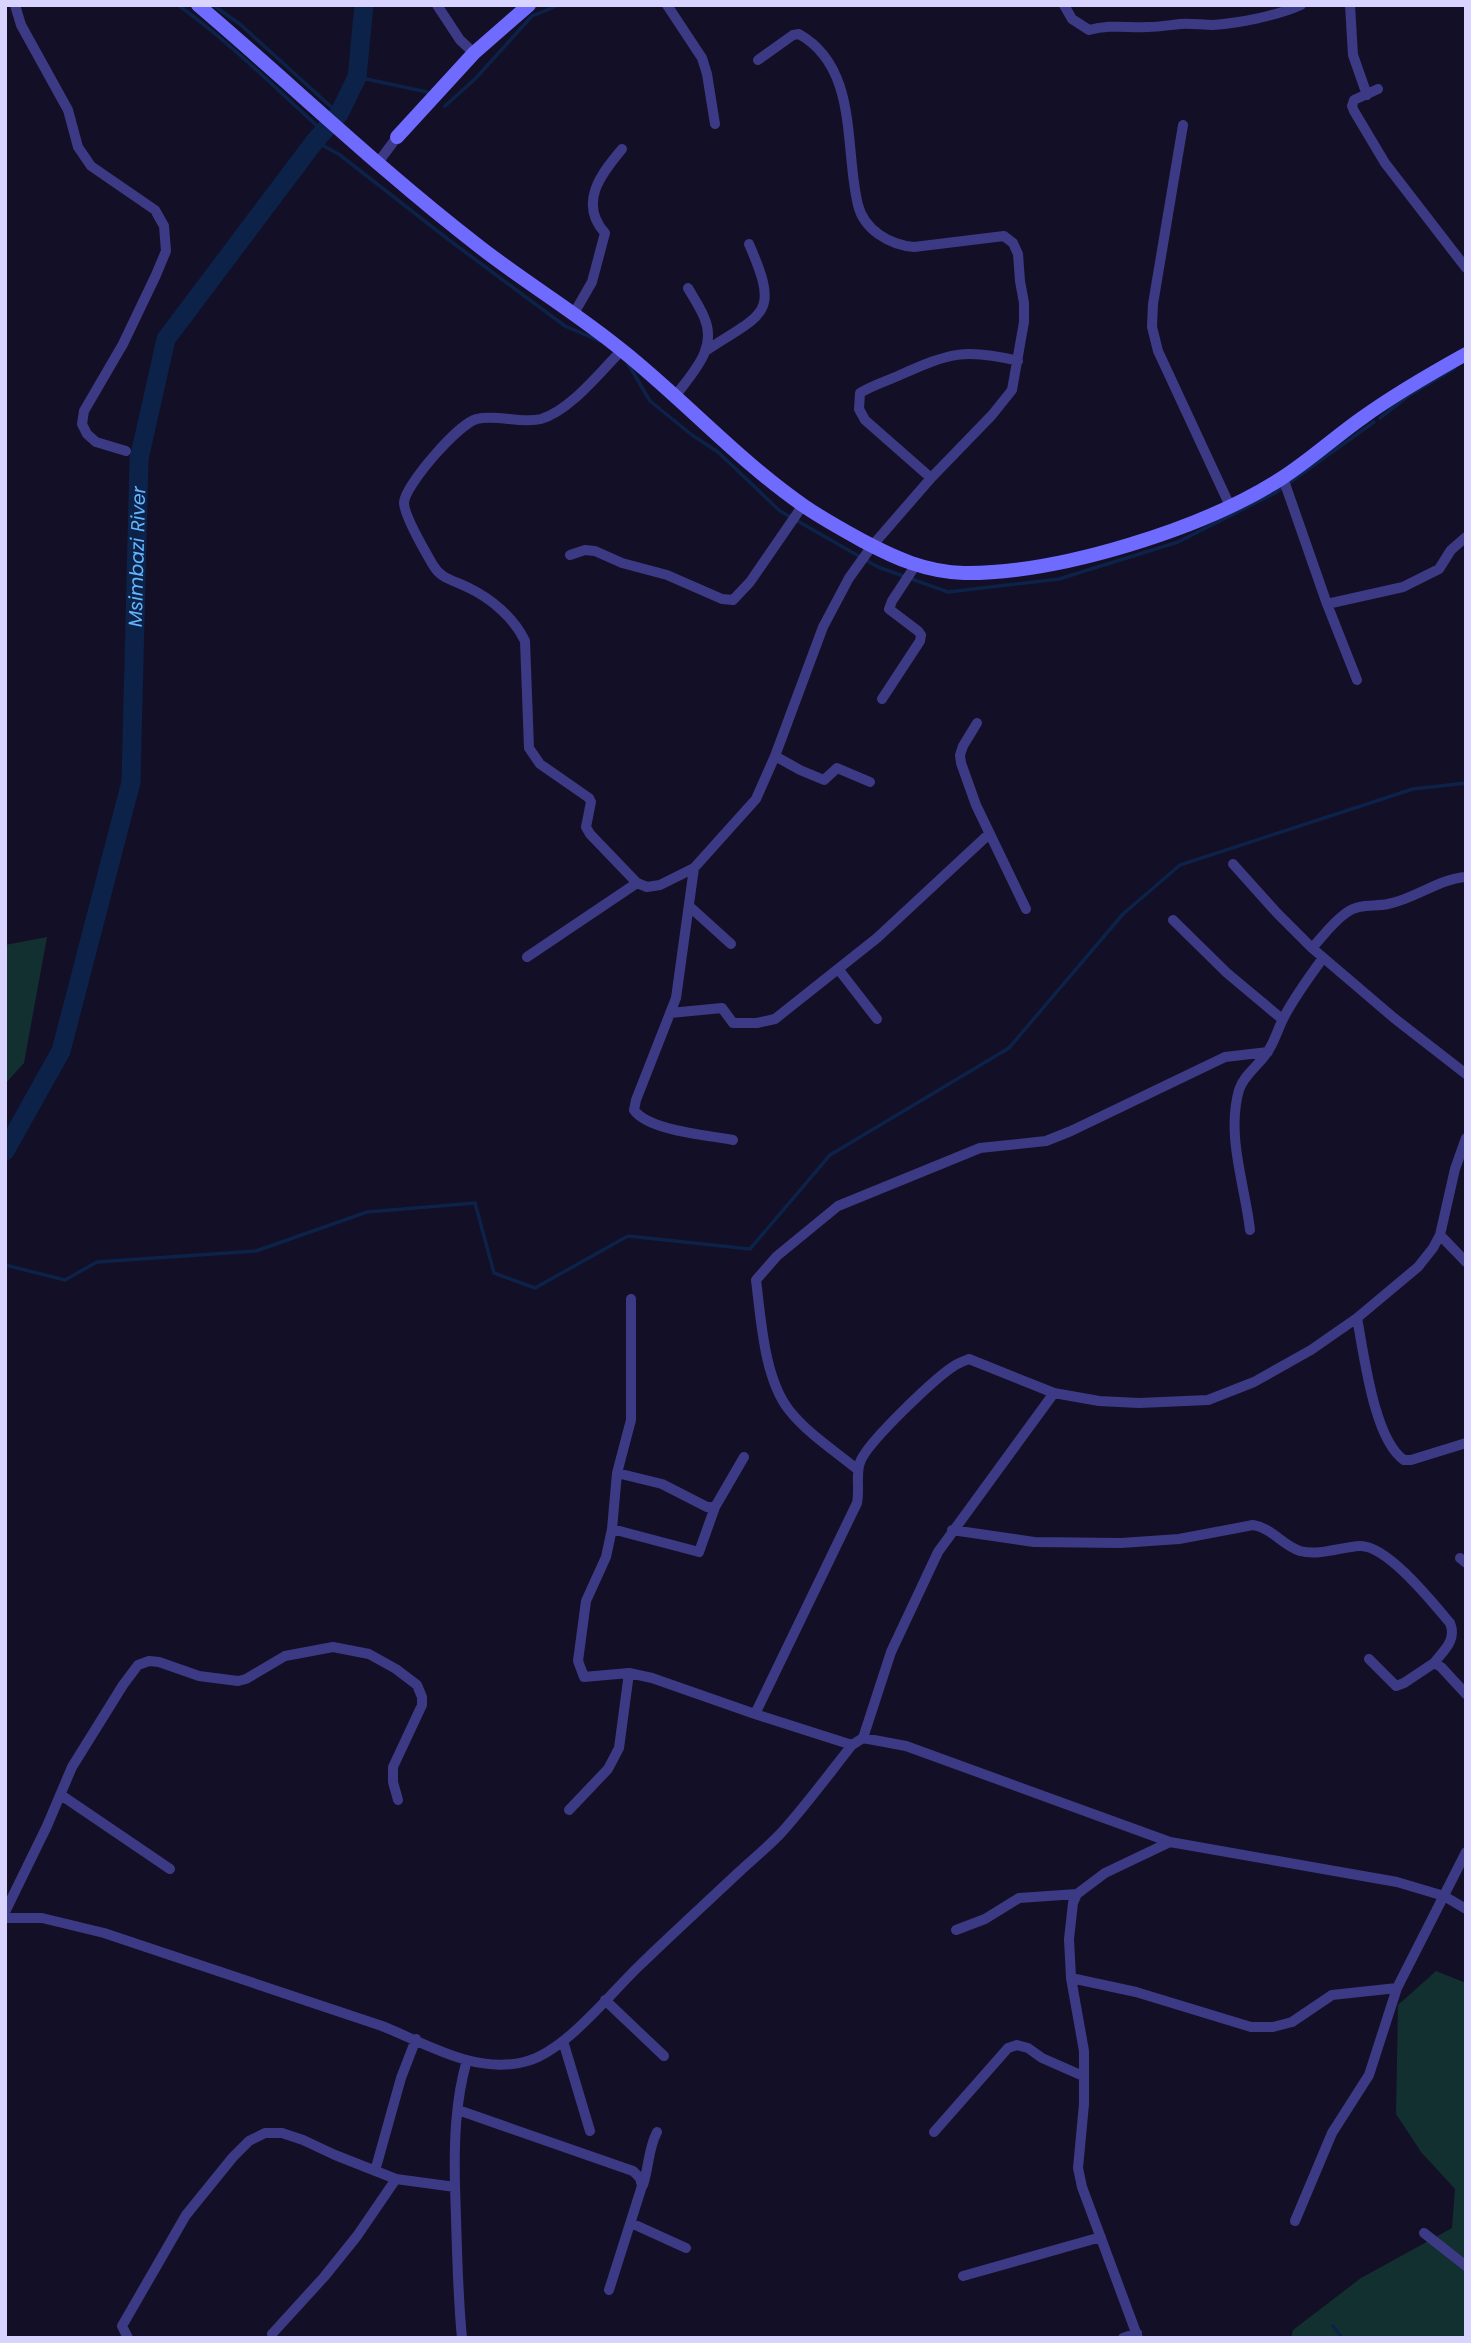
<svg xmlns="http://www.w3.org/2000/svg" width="1471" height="2343" viewBox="0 0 1471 2343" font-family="Poppins,sans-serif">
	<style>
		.green { fill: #12302f }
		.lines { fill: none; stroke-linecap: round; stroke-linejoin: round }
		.stream { stroke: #0c2248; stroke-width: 3.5 }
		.river { stroke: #0c2248; stroke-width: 19 }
		.street { stroke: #3d3a85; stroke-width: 10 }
		.secondary { stroke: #6f6bff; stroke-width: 14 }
		.labels { text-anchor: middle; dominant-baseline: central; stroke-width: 5; stroke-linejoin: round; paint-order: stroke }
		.water-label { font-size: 19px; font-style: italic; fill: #62b6ff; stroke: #130f26 }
	</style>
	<rect width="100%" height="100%" fill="#130f26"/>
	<path class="green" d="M47 937 24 1063 5 1084V945Z
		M1436 1971 1466 1983V2338H1291L1293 2330 1361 2278 1452 2228 1455 2189 1421 2152 1396 2114 1398 2005Z"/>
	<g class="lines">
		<path class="stream" d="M178 5C231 43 276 89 324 132
			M213 5 241 25 339 114
			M357 77 427 92
			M445 106 476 78 532 16 559 5
			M315 141 340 155 449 240 565 326 600 341
			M627 362 650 401 692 435 718 452 780 511 878 567 948 592 1059 579 1178 542 1275 493 1374 422
			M1380 418 1408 396 1455 368
			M5 1265 65 1280 97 1262 256 1251 367 1212 475 1203 494 1273 535 1288 628 1236 750 1249 830 1155 1009 1048 1123 914 1180 865 1413 789 1466 783
			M1333 2326 1342 2338"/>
		<path class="river" id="s1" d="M5 1151 61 1051 131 782 139 459 166 339 315 141 339 114 357 77 364 5"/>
		<path class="street" d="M15 5 21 25 68 110 78 147 91 166 155 210 164 226 166 251 156 275 123 344 84 411 82 424 87 434 96 442 126 451
			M437 5 460 40 474 53
			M667 5 702 58 707 74 715 124
			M1064 5 1072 19 1089 30C1110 24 1128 28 1148 27 1159 27 1170 25 1180 24 1191 23 1202 25 1213 25 1240 23 1276 16 1301 5
			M1350 5 1353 55 1367 95
			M1378 89 1354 100 1352 106 1354 111 1385 163 1466 268
			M1183 125 1153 304 1152 327 1158 351 1230 506
			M377 164 397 137
			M573 315 592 282 605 233C578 203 601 174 622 149
			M622 350C601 371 570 411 541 419 521 424 497 414 477 419 459 423 406 484 404 502 403 514 426 553 433 565 441 579 453 580 467 587 491 598 514 618 525 641L529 748 540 764 589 798 591 802 586 827 590 834 637 883 647 887 660 885 694 868 756 799 775 756 823 627 849 578 872 546 931 478 992 415 1012 390 1024 322V303L1020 281 1018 254 1013 243 1004 236 914 247C890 245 864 230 858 205 844 148 859 68 799 34L793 35 758 60
			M707 350C765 312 780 315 749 244
			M676 395C693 372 718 348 704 317 700 307 693 297 688 288
			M931 478 865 420 859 409 860 393C873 385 887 381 900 375 949 353 965 348 1018 361
			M1283 478 1327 604 1357 680
			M570 555 585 550 595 551 622 563 667 575 722 599 733 600 750 582 803 505
			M1327 604 1403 587 1439 569 1451 550 1466 537
			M882 699 920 641 921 635 918 631 889 609 892 601 915 566
			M977 723 963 746 960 755 961 763 976 805 1026 909
			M775 756 800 770 824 780 837 768 870 782
			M1233 864 1277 913 1312 948 1394 1018 1466 1074
			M694 868 676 998 636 1100 634 1110C649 1131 708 1135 733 1140
			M689 906 731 944
			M1173 920 1227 973 1282 1019
			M1312 948C1323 936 1333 922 1346 913 1359 903 1374 907 1388 904 1415 899 1438 879 1466 877
			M527 957 637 883
			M839 970 877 1019
			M670 1013 722 1008 733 1023H757L775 1019 877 938 989 834
			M1250 1230C1245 1185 1226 1136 1239 1090 1244 1074 1260 1065 1268 1051 1275 1041 1278 1028 1284 1017 1295 996 1309 977 1323 958
			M1440 1235 1466 1262
			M631 1299V1420L617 1473 612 1529 606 1557 586 1601 578 1661 584 1677 629 1673 652 1678 755 1714 852 1745
			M1357 1318C1364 1354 1374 1440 1404 1460H1411L1466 1443
			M858 1470C835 1451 807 1433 789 1410 764 1378 761 1319 756 1280L777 1256 838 1206 980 1148 1046 1141 1071 1131 1225 1057 1268 1052
			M617 1473 662 1484 707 1507H715L744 1457
			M612 1529 699 1552 715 1507
			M952 1530 1034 1542 1121 1543 1179 1539 1253 1525C1272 1528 1282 1545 1300 1551 1319 1556 1341 1547 1360 1546 1387 1545 1433 1603 1450 1623 1457 1640 1444 1650 1434 1663
			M1460 1558 1466 1563
			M1369 1659 1396 1686 1404 1683 1434 1663 1441 1667 1466 1694
			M755 1714 857 1503C860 1489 855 1471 861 1460 870 1440 935 1378 954 1366 958 1363 964 1361 969 1359L1054 1393 1099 1401 1139 1403 1208 1400 1254 1382 1311 1350 1357 1318 1418 1267 1433 1248 1440 1235 1455 1169 1466 1138
			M863 1738 906 1746 1170 1842 1397 1882 1444 1896 1466 1909
			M61 1795 170 1869
			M569 1810 608 1769 619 1748 629 1673
			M5 1912 47 1826 72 1767 123 1685 138 1665 149 1661 159 1662 199 1676 238 1681 246 1679 285 1656 333 1647 369 1654 396 1669 417 1685 422 1697V1705L393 1767V1782L398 1800
			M5 1918H42L104 1933 382 2026C427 2044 474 2074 524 2062 564 2053 609 1995 638 1967 671 1935 705 1904 739 1872 753 1859 769 1846 782 1832 807 1804 829 1774 852 1745L863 1738 891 1652 938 1552 1054 1393
			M956 1930 985 1919 1019 1898 1077 1894
			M1071 1978 1136 1992 1251 2027H1273L1292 2022 1332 1995 1397 1988 1466 1852
			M605 2000 664 2056
			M563 2041 590 2131
			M458 2110 633 2171 640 2178 642 2186 609 2290
			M934 2132 1008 2048 1017 2045 1028 2048 1042 2058 1083 2076
			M375 2171 401 2078 416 2039
			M643 2185C649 2167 648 2149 657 2132
			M1295 2221 1332 2133 1369 2075 1397 1988
			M631 2223 686 2248
			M1424 2233 1466 2266
			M963 2276 1101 2237
			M272 2334 324 2277 357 2236 396 2179
			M128 2338 122 2326 186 2215 233 2157 249 2141 265 2133H282L303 2140 335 2155 396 2179 455 2187
			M462 2338C457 2288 457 2238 455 2187 454 2145 455 2101 467 2060
			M1123 2338 1137 2333
			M1138 2338 1082 2187 1078 2168 1084 2104V2051L1071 1978 1069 1939 1073 1903 1077 1894 1105 1873 1170 1842"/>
		<path class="secondary" d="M198 5C291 84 379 169 476 244 524 282 577 313 624 352 685 401 739 461 804 506 823 519 843 530 863 541 895 558 926 572 964 573 1058 574 1203 529 1282 478 1310 460 1335 437 1362 418 1395 394 1430 374 1466 354
			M397 137 474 53 529 5"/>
	</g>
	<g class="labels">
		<g class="water-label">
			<text stroke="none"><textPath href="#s1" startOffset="618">Msimbazi River</textPath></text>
		</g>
	</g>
	<rect width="1471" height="2343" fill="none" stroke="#d9d4ff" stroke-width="14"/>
</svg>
